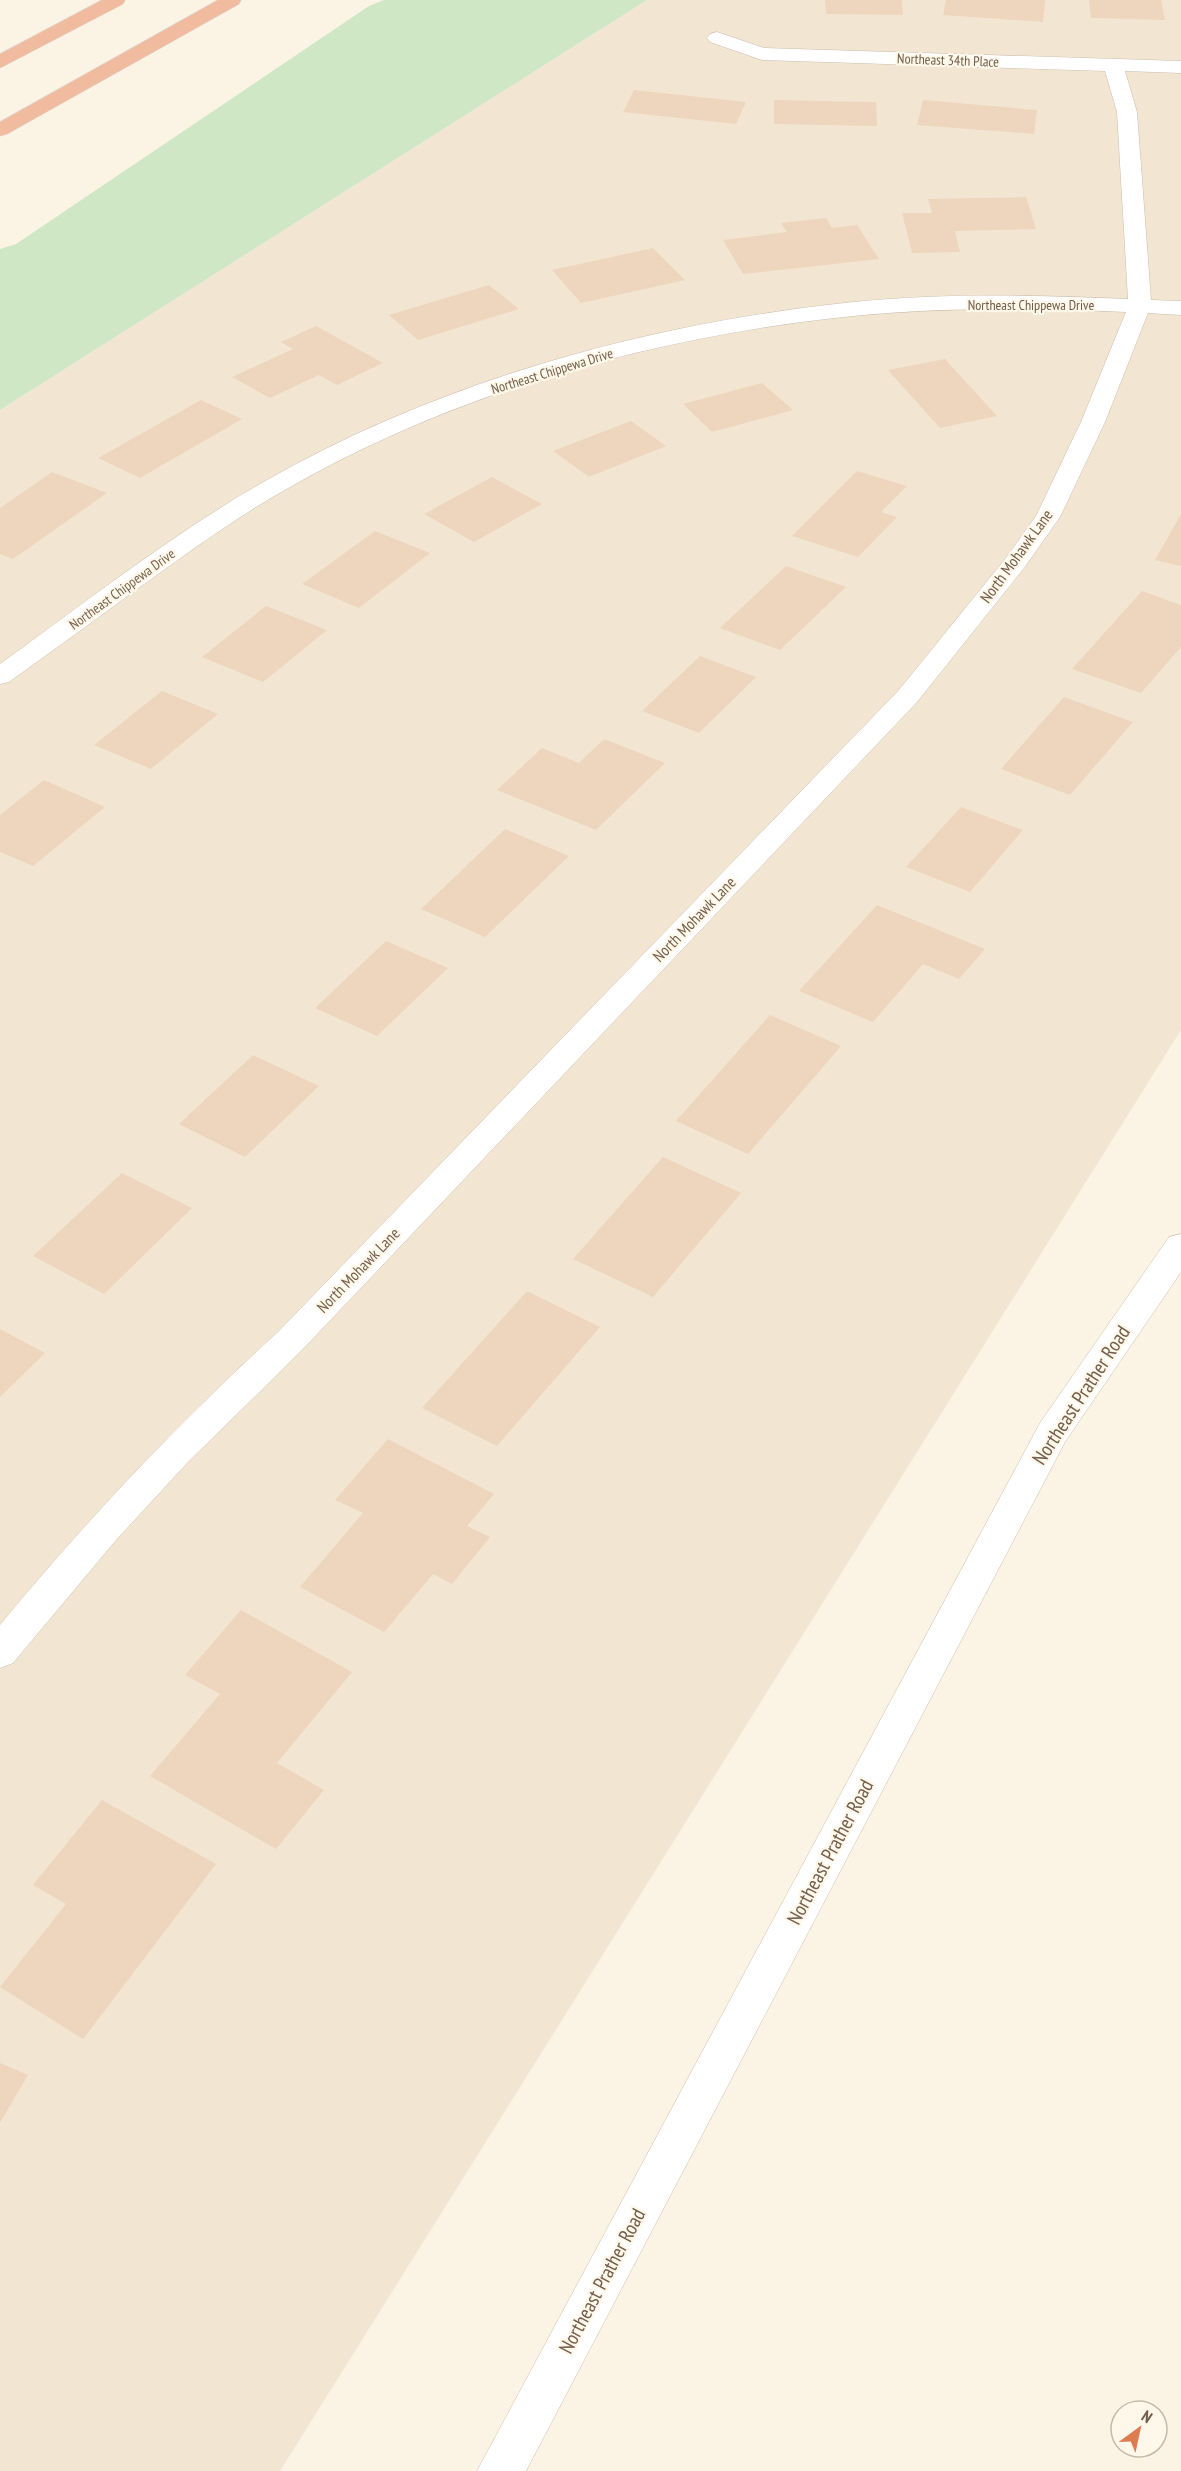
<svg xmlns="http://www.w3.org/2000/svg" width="1181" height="2471" viewBox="0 0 1181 2471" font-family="'PT Sans Narrow',sans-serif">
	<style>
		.residential { fill: #f2e6d3 }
		.green { fill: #cfe7c4 }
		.building { fill: #eed5bd }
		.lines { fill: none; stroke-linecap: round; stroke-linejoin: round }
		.street-casing { stroke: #cbbcab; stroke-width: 1 }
		.secondary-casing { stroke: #cebda9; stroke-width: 1 }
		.highway-casing { stroke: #dad5d0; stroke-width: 1 }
		.street { fill: #fff; fill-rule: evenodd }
		.secondary { fill: #fff; fill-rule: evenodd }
		.highway { fill: #f1bb9f; fill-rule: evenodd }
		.labels { text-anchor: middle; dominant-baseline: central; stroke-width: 4.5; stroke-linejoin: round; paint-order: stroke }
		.far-street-label { font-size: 14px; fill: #715c4b; stroke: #fef8ea }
		.street-label { font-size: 16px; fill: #715c4b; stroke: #fef8ea }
		.near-street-label { font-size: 20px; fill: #715c4b; stroke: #fef8ea }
	</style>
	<rect width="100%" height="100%" fill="#fbf4e4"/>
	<path class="residential" d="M647 0H1181V1030L280 2471H0V410Z"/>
	<path class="green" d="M384 0H647L0 410V249L16 244 369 6Z"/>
	<path class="building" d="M825 0H902L903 15 826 14Z
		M946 0H1045L1043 22 943 15Z
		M1089 0H1161L1165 20 1091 18Z
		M634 90 746 102 736 124 623 112Z
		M774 100 876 102 877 126 774 124Z
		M923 100 1037 110 1034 134 917 125Z
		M1026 197 1036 229 955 231 960 252 912 253 902 213H932L928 199Z
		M826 218 832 228 857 225 879 259 743 274 723 240 787 232 781 223Z
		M653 248 685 280 581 303 552 270Z
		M489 285 519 309 418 340 389 315Z
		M316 326 383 363 337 385 319 375 270 398 232 377 293 349 281 342Z
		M945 359 997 416 940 428 888 370Z
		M762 383 793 410 712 432 683 404Z
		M201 400 242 419 140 478 98 458Z
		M631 421 666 446 589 477 553 451Z
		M857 471 907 486 881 512 897 517 858 557 792 536Z
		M52 472 107 493 13 559 0 554V508Z
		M492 477 542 504 474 542 424 514Z
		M1181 514V566L1155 560Z
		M375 531 430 553 359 608 302 584Z
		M786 566 846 587 780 650 720 628Z
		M1142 591 1181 605V647L1141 693 1072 669Z
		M266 606 327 630 263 682 202 657Z
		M700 656 756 677 699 733 642 711Z
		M162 691 218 714 151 769 94 745Z
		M1064 697 1133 722 1070 795 1001 769Z
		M604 739 665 763 596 830 497 790 542 748 579 763Z
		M44 780 105 807 33 866 0 852V815Z
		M961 807 1023 830 970 892 906 867Z
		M505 829 569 856 485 937 421 909Z
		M877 905 985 949 959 979 923 964 873 1022 799 991Z
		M386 941 448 968 377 1036 315 1008Z
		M770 1015 841 1046 748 1154 676 1121Z
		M253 1055 319 1086 245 1157 179 1124Z
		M663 1157 741 1193 653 1297 573 1259Z
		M122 1173 192 1208 104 1294 33 1256Z
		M527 1291 600 1327 497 1446 422 1408Z
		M0 1329 45 1353 0 1397Z
		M388 1439 494 1494 467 1526 490 1537 452 1584 433 1574 384 1632 300 1587 363 1513 335 1500Z
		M241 1610 352 1672 277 1763 324 1790 276 1849 150 1776 220 1694 185 1675Z
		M102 1800 216 1864 83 2039 0 1987 66 1904 33 1885Z
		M0 2063 28 2075 0 2123Z"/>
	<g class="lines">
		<g class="street-casing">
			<path id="street" d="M717 32 764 48 1181 61V73L1125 71 1137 112 1151 300 1181 301V315L1148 313 1105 422 1060 517 1024 568 917 702 302 1350 188 1462 116 1540 13 1663 0 1668V1625C86 1521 178 1423 278 1332L899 690 1006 558 1036 516 1081 422 1126 312C1036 308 944 307 853 316 656 336 456 391 283 491 232 520 185 555 137 589 95 620 52 651 9 682L0 684V664C86 602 175 532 267 480 445 379 651 323 854 302 945 293 1037 295 1128 299L1117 112 1105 71 762 60 710 42 707 38 710 34Z"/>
		</g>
		<g class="secondary-casing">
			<path id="secondary" d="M1181 1234V1272L1065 1442 526 2471H477L1040 1423 1169 1237Z"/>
		</g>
		<g class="highway-casing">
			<path id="highway" d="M102 0H125L123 4 0 68V54Z
				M218 0H241L239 4 7 134 0 136V122Z"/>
		</g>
		<use href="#street" class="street"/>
		<use href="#secondary" class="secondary"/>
		<use href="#highway" class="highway"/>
	</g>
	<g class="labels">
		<g class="far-street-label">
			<text transform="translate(948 60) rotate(2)">Northeast 34th Place</text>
			<text x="1031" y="305">Northeast Chippewa Drive</text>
			<text transform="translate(552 371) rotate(-17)">Northeast Chippewa Drive</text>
			<text transform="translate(122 589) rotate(-36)">Northeast Chippewa Drive</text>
		</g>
		<g class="street-label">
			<text transform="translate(1016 556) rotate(-54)">North Mohawk Lane</text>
			<text transform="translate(694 919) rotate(-46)">North Mohawk Lane</text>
			<text transform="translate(358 1270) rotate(-46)">North Mohawk Lane</text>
		</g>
		<g class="near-street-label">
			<text transform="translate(1081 1395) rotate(-57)">Northeast Prather Road</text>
			<text transform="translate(830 1852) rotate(-62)">Northeast Prather Road</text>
			<text transform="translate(602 2281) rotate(-62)">Northeast Prather Road</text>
		</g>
	</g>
	<g transform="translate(1139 2429) rotate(33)"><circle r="28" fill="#fef8ea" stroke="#c6baaa" stroke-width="1.5"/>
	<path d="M0-4.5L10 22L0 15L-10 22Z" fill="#dd7c51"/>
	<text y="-9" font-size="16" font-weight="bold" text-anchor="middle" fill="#715c4b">N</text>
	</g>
</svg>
